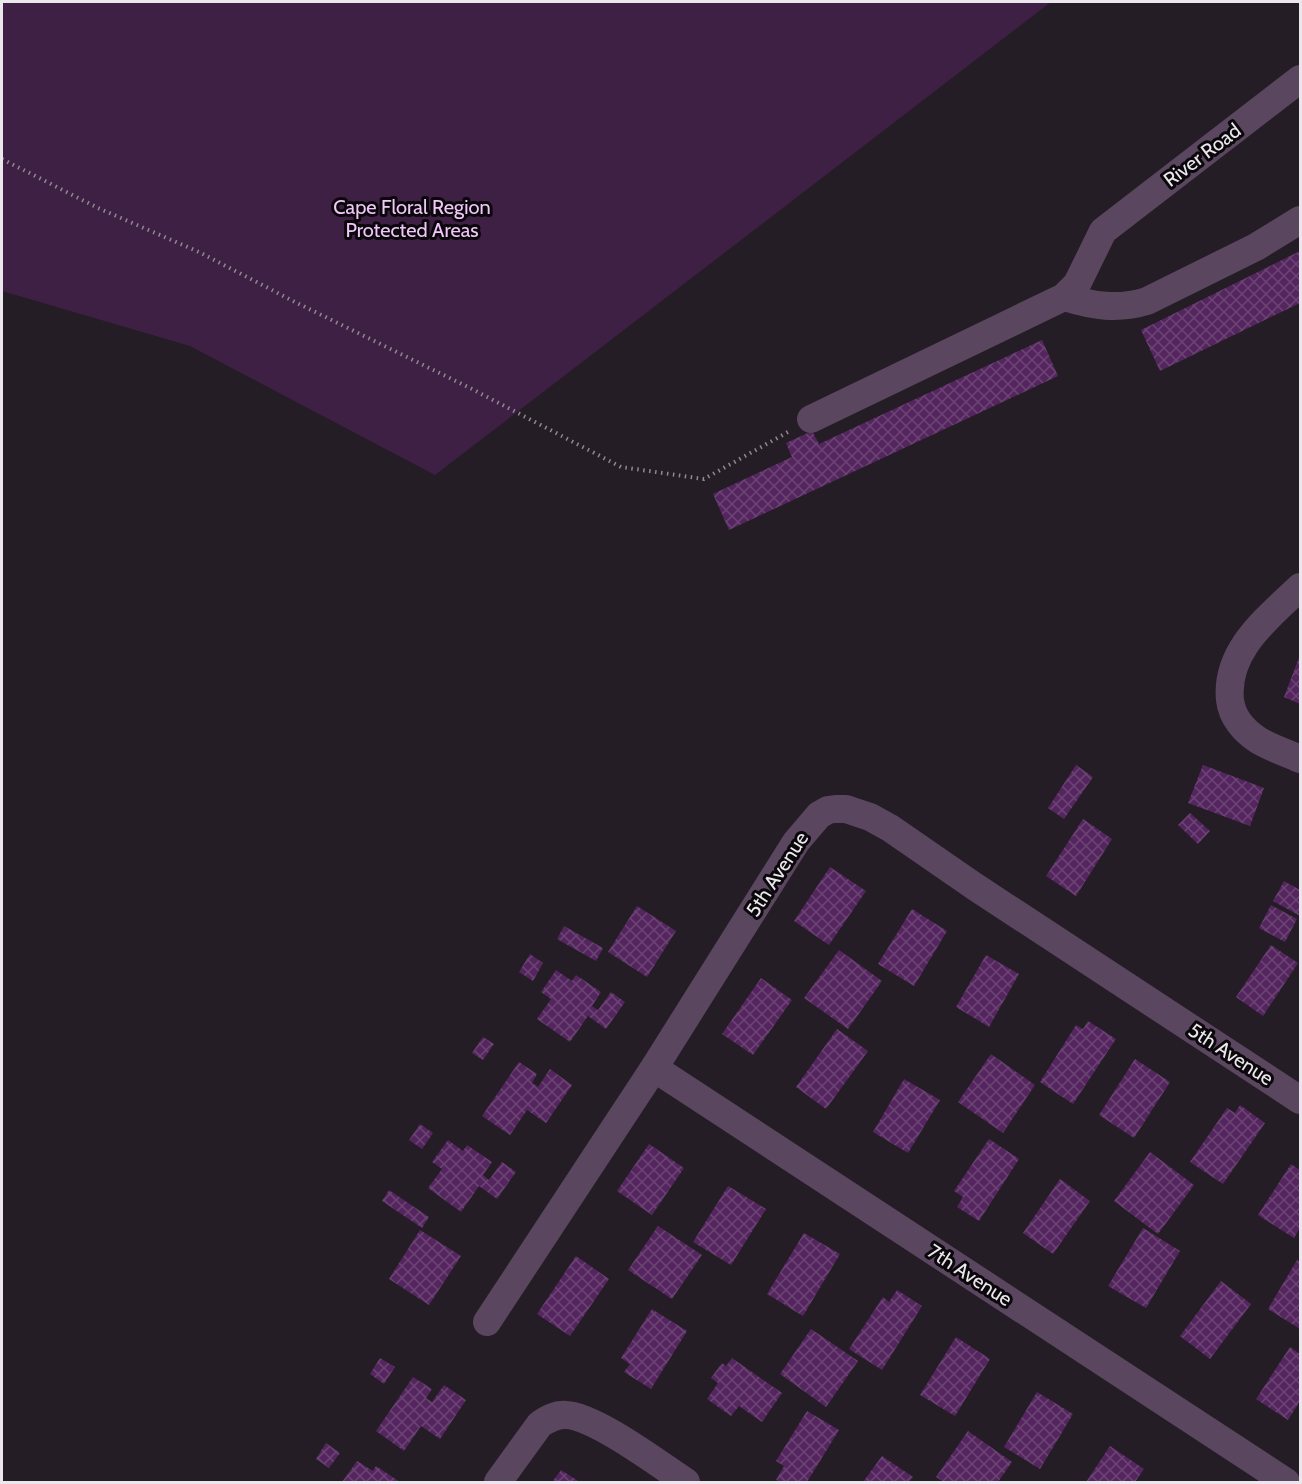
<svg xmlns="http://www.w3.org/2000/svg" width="1302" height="1484" viewBox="0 0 1302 1484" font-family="Cabin,sans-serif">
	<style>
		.green { fill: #3e2044 }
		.building { fill: url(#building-cross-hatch) }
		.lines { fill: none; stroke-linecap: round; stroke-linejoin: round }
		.path { stroke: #8f8990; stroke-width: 4; stroke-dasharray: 1.5 4.5; stroke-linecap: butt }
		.minor { stroke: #5b465f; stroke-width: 28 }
		.labels { text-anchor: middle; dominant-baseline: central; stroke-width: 6; stroke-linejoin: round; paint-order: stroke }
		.street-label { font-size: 20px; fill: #ece7ed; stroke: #0b080c }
		.park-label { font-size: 20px; fill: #f1c7f9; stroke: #0b080c }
	</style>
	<defs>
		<pattern id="building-cross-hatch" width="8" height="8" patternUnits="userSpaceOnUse" patternTransform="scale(1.5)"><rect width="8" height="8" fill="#54255e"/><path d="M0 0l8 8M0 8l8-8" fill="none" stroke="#6d4575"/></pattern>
	</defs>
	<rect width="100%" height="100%" fill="#241d25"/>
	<path class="green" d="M2 2H1051L435 475 190 346 2 291Z"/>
	<path class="building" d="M1300 251V303L1160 371 1141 330Z
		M1042 340 1058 376 729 530 713 494 792 457 786 443 812 431 819 444Z
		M1300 655V704L1284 697Z
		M1076 765 1093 777 1064 819 1048 808Z
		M1203 765 1264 788 1250 826 1188 803Z
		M1190 813 1210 831 1198 844 1178 825Z
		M1083 819 1112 839 1076 896 1046 876Z
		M830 867 866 891 829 945 794 921Z
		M1284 881 1300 890V916L1273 901Z
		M1271 905 1297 919 1285 942 1259 928Z
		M637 906 676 931 647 977 608 952Z
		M912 909 947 931 914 986 878 964Z
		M564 926 603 948 596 961 557 939Z
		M1271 945 1298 963 1263 1016 1236 997Z
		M839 950 882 981 848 1029 804 998Z
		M530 954 543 963 533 981 519 972Z
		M986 955 1019 974 989 1027 956 1007Z
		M556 970 572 981 576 975 601 992 592 1006 598 1010 611 992 625 1002 606 1029 588 1016 570 1042 537 1019 551 999 541 992Z
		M761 978 792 1000 753 1055 722 1034Z
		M1088 1021 1116 1039 1073 1104 1040 1082 1076 1025 1083 1029Z
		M837 1029 868 1051 826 1109 796 1087Z
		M483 1037 494 1044 483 1060 472 1053Z
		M991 1054 1035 1085 1003 1133 958 1102Z
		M1135 1059 1170 1082 1134 1138 1099 1115Z
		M519 1062 537 1074 532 1083 538 1087 550 1069 572 1085 546 1123 527 1110 510 1135 482 1116Z
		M904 1079 940 1100 908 1153 873 1132Z
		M1240 1105 1265 1123 1223 1184 1190 1162 1227 1108 1235 1113Z
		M420 1124 433 1133 422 1149 409 1140Z
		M989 1139 1019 1159 979 1221 957 1207 963 1197 954 1191Z
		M448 1140 463 1151 467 1145 492 1162 483 1175 489 1180 502 1162 516 1172 497 1199 479 1186 461 1212 428 1188 442 1169 432 1162Z
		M649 1144 684 1168 652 1215 617 1191Z
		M1150 1152 1194 1185 1158 1234 1114 1201Z
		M1291 1164 1300 1170V1228L1294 1238 1258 1215Z
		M1060 1179 1090 1201 1053 1254 1023 1233Z
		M728 1186 766 1209 731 1265 693 1242Z
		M389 1190 429 1217 422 1228 382 1201Z
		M658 1226 702 1255 672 1299 628 1270Z
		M1143 1228 1180 1251 1146 1308 1108 1286Z
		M420 1230 461 1256 429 1305 389 1279Z
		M804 1233 840 1254 803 1316 767 1294Z
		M576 1256 609 1279 570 1336 537 1314Z
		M1297 1260 1300 1262V1329L1268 1309Z
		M1221 1281 1251 1304 1210 1359 1180 1336Z
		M897 1290 922 1306 882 1370 849 1349 883 1297 889 1302Z
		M652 1309 687 1331 651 1389 624 1372 630 1364 621 1358Z
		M811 1329 858 1361 826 1407 780 1374Z
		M956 1337 990 1359 955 1416 920 1395Z
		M1290 1347 1300 1354V1401L1288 1420 1256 1399Z
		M380 1358 395 1367 384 1384 370 1374Z
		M732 1358 782 1393 762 1422 739 1406 731 1416 707 1399 718 1383 711 1378 722 1363 726 1366Z
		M413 1377 432 1389 426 1398 432 1402 444 1385 466 1400 440 1439 421 1426 404 1451 376 1431Z
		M1037 1392 1073 1414 1040 1469 1004 1447Z
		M807 1411 839 1430 807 1482H781L776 1480 784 1466 776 1461Z
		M968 1431 1012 1462 998 1482H944L936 1477Z
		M326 1443 340 1453 329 1468 316 1459Z
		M1110 1446 1144 1469 1135 1482H1086Z
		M882 1456 913 1477 909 1482H863Z
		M357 1461 373 1471 376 1466 400 1482H342Z
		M561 1470 580 1482H552Z"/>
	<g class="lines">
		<path class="path" d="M2 159 98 208 199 252 295 302 472 389 621 467 704 479 788 432"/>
		<path class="minor" d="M1064 297C1093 306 1118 310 1147 301L1256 247 1300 220
			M811 419 1064 297 1077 284 1103 231 1300 79
			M1300 587C1268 618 1225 650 1230 700 1232 717 1244 731 1258 740 1271 748 1287 753 1300 759
			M654 1068 1286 1482
			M487 1322 654 1068 796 842 819 815 828 810 835 809H846L870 817 890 828 974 886 1300 1100
			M498 1482 540 1424C548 1419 556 1414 566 1415 595 1416 660 1465 686 1482"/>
	</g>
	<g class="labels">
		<g class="street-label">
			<text transform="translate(1202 155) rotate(-37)">River Road</text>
			<text transform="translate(777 874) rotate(-57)">5th Avenue</text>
			<text transform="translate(1231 1054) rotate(33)">5th Avenue</text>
			<text transform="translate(970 1275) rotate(33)">7th Avenue</text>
		</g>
		<g class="park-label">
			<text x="412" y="207">Cape Floral Region<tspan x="412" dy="23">Protected Areas</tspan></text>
		</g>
	</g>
	<rect width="1302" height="1484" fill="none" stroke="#ece7ed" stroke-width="6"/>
</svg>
